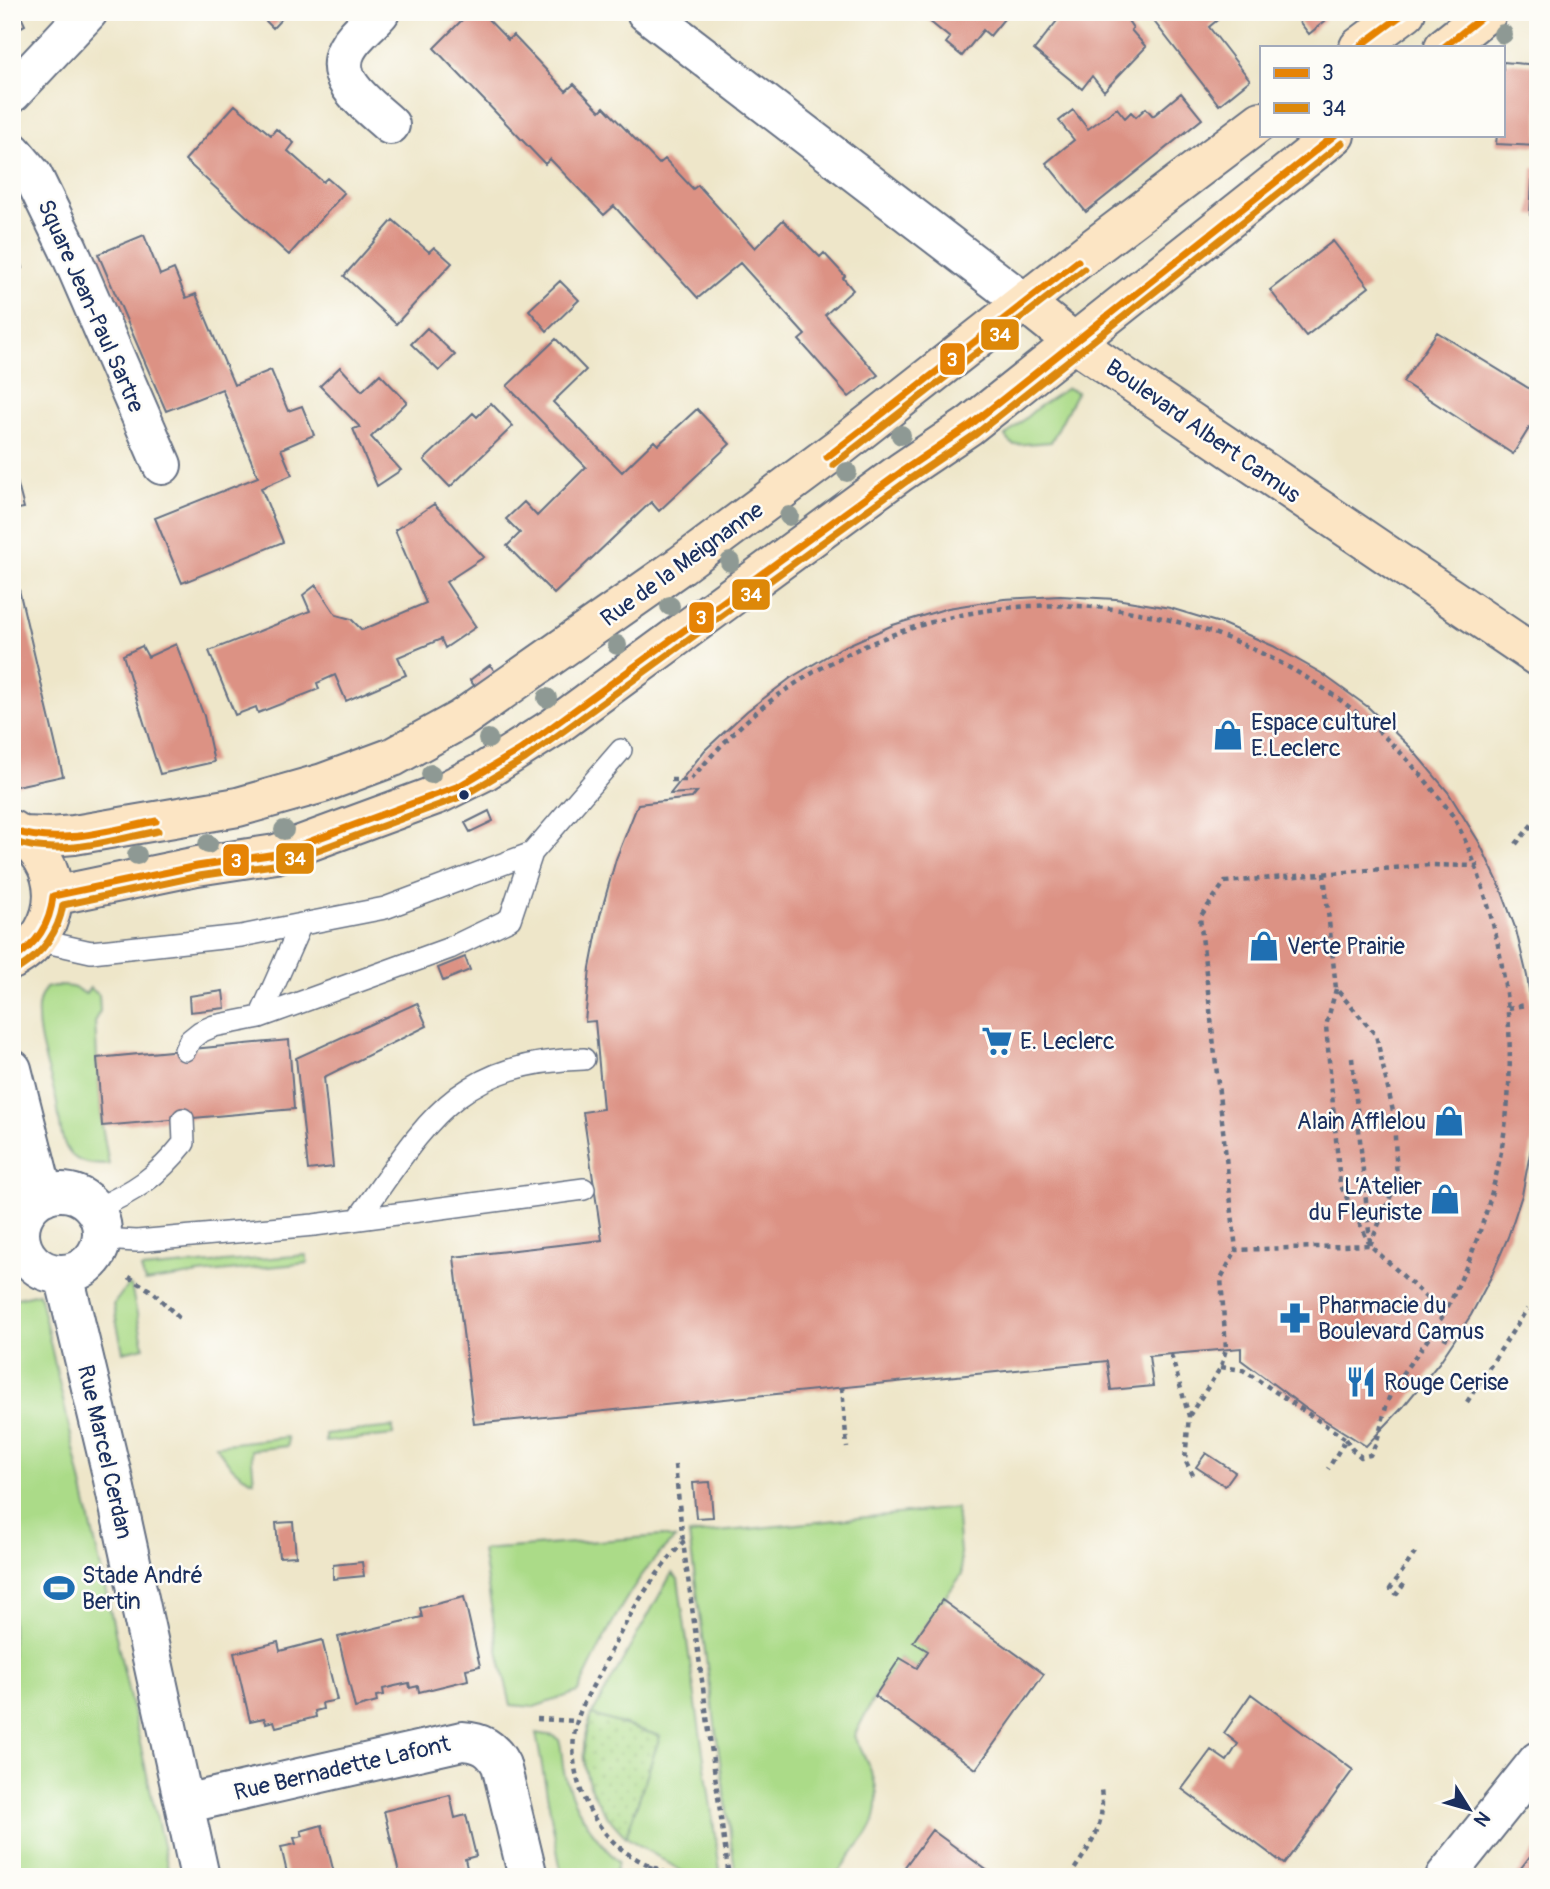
<svg xmlns="http://www.w3.org/2000/svg" width="1550" height="1889" viewBox="0 0 1550 1889" font-family="Pangolin,sans-serif">
	<style>
		.grass { fill: #abdb88; stroke: #638573; stroke-width: 2 }
		.park { fill: url(#park-dots); stroke: #638573; stroke-width: 2 }
		.building { fill: #dc9284 }
		.lines { fill: none; stroke-linecap: round; stroke-linejoin: round }
		.lane-casing { stroke: #656f83; stroke-width: 24 }
		.street-casing { stroke: #656f83; stroke-width: 42 }
		.secondary-casing { stroke: #656f83; stroke-width: 42 }
		.path { stroke: #656f83; stroke-width: 4.5; stroke-dasharray: 5 5; stroke-linecap: butt }
		.lane { stroke: #fff; stroke-width: 21 }
		.street { stroke: #fff; stroke-width: 38 }
		.secondary { stroke: #fce5c4; stroke-width: 38 }
		.bus-1-casing { stroke: #fdfcf7; stroke-width: 12 }
		.bus-2-casing { stroke: #fdfcf7; stroke-width: 12 }
		.bus-1 { stroke: #e68305; stroke-width: 7 }
		.bus-2 { stroke: #dd8809; stroke-width: 7 }
		.tree { fill: #8e9994 }
		.bus-dot { fill: #1b2f5e; stroke: #fdfcf7; stroke-width: 2.5 }
		.labels { text-anchor: middle; dominant-baseline: central; stroke-width: 5; stroke-linejoin: round; paint-order: stroke }
		.street-label { font-size: 23px; fill: #1b2f5e; stroke: #fdfcf7 }
		.poi-label { font-size: 23px; fill: #1b2f5e; stroke: #fdfcf7; text-anchor: start }
		.line-badge { stroke: #fdfcf7; stroke-width: 2.5 }
		.badge-label { font-size: 19px; text-anchor: middle; font-weight: bold; fill: #fff }
	</style>
	<defs>
		<pattern id="park-dots" width="8" height="8" patternUnits="userSpaceOnUse" patternTransform="scale(1.75)"><rect width="8" height="8" fill="#abdb88"/><path d="M2 2h.1M6 6h.1" fill="none" stroke="#93bc78" stroke-width="1.8" stroke-linecap="round"/></pattern>
	</defs>
	<rect width="100%" height="100%" fill="#fdfcf7"/>
	<filter id="ink" filterUnits="userSpaceOnUse"><feTurbulence type="fractalNoise" baseFrequency=".0143" numOctaves="2"/><feDisplacementMap in="SourceGraphic" scale="14" xChannelSelector="R" yChannelSelector="G"/><feConvolveMatrix kernelMatrix="1 2 1 2 8 2 1 2 1" color-interpolation-filters="sRGB"/></filter>
	<filter id="wash" filterUnits="userSpaceOnUse"><feTurbulence type="fractalNoise" baseFrequency=".00686" numOctaves="4" result="noise"/><feDisplacementMap in="SourceGraphic" scale="28" xChannelSelector="R" yChannelSelector="G"/><feGaussianBlur stdDeviation="1.57" result="paint"/><feColorMatrix in="noise" values="0 0 0 0 0 0 0 0 0 0 0 0 0 0 0 0 0 1.4 0 .05"/><feComposite in="paint" operator="in"/></filter>
	<g filter="url(#wash)">
		<rect width="100%" height="100%" fill="#eee6c9"/>
		<path class="grass" d="M1067 388 1077 392 1051 442 1013 445 1005 436 1037 408Z
			M54 986C66 986 76 986 85 994L90 988 99 995 100 1011 95 1020 97 1058 102 1126 109 1165C95 1165 77 1164 69 1152 59 1138 60 1116 56 1099 49 1070 36 1037 38 1007 39 999 41 994 46 988Z
			M306 1255 308 1263 199 1274 145 1282 141 1269Z
			M128 1285 131 1286 144 1347 123 1352 113 1305Z
			M39 1293 170 1877H12V1299Z
			M393 1427V1435L325 1442V1434Z
			M287 1437 288 1446 251 1450 254 1481C236 1475 225 1461 216 1445Z
			M956 1508 962 1574 914 1641 928 1651 917 1668 900 1658 875 1696 854 1736C870 1766 889 1799 868 1833 858 1848 845 1860 836 1877H736L689 1535Z
			M662 1536 675 1539C632 1575 602 1642 578 1692L534 1707 511 1705 499 1655 482 1550Z
			M672 1573 678 1579 721 1877H691L626 1837 660 1736 592 1715Z
			M536 1733 554 1736 559 1740C562 1749 562 1758 563 1767 570 1805 593 1835 618 1862L614 1877H562Z"/>
		<path class="park" d="M592 1715 660 1736 626 1837C592 1803 571 1763 592 1715Z"/>
		<g id="blocks">
			<path class="building" d="M12 12H19L25 25 12 32Z
				M257 12H288L273 28Z
				M470 12H481L508 40 513 35 566 91 574 84 600 111 604 107 659 164 665 159 693 189 698 185 755 248 783 220 820 257 824 253 845 276 843 278 853 290 825 315 878 375 849 397 799 340 805 335 740 263 698 298 614 206 604 215 550 159 545 164 434 48Z
				M918 12H1006L1008 14 990 36 983 30 962 56 946 43 950 38Z
				M1064 12H1122L1133 28 1131 30 1146 47 1104 91 1092 76 1082 89 1034 50Z
				M1151 12H1227L1209 27 1250 80 1219 105 1149 15Z
				M1292 12H1318L1325 21 1309 34Z
				M1503 62 1538 65V146L1496 144 1497 135H1503Z
				M1181 93 1202 119 1086 212 1046 163 1074 140 1059 121 1073 110 1088 129 1117 108 1125 118 1131 112 1136 117 1146 108 1153 116Z
				M235 105 271 135 276 129 294 143 288 151 323 182 327 178 344 193 289 255 185 160Z
				M1533 168H1538V216L1530 215Z
				M393 220 429 252 434 247 452 263 396 324 344 276Z
				M12 226 23 268 12 271Z
				M144 235 160 275 174 269 186 298 196 294 234 385 271 370 288 411 302 406 314 435 281 449 292 475 261 488 283 542 182 583 155 518 258 477 222 389 166 411 98 254Z
				M1333 241 1369 287 1306 336 1270 290Z
				M560 281 579 300 547 331 529 310Z
				M427 328 455 355 439 371 411 344Z
				M1437 332 1538 394V414L1513 454 1403 382Z
				M556 339 586 370 553 402 622 472 654 441 658 445 697 409 730 444 659 511 651 502 554 594 507 546 520 533 506 519 524 502 537 516 586 467 507 386Z
				M340 367 362 391 380 374 407 402 371 437 401 470 377 486 353 429 360 427 320 386Z
				M491 403 513 426 450 487 424 460 473 413 477 417Z
				M12 462 24 508 12 510Z
				M434 504 484 557 446 582 476 627 445 648 441 639 398 657 406 675 346 701 335 675 317 683 319 689 258 713 256 707 235 715 209 651 310 611 303 595 316 585 336 615 351 619 362 630 426 603 395 530Z
				M12 560 63 776 12 787Z
				M1060 596 1116 599 1170 608 1223 624 1273 646 1321 673 1368 707 1410 747 1448 792 1479 842 1499 884 1516 930 1527 976 1534 1024 1537 1081 1533 1138 1522 1195 1508 1237 1491 1277 1471 1315 1439 1363 1403 1407 1366 1446 1304 1407 1241 1360V1348L1149 1356 1153 1386 1111 1390 1107 1361 474 1424 454 1257 602 1240 583 1112 603 1109 595 1021 585 1022 590 968 600 916 616 859 638 804 692 798 697 792 670 794 705 750 747 711 792 677 841 648 893 625 948 608 1004 599Z
				M176 644 204 716 214 762 160 774 123 655 142 646 148 657Z
				M490 665 496 673 476 688 470 680Z
				M489 811 493 821 470 832 465 823Z
				M465 957 470 970 443 981 438 968Z
				M223 991 225 1008 190 1012 189 996Z
				M417 1003 427 1026 324 1077 333 1167 308 1170 296 1058Z
				M289 1040 294 1109 102 1126 97 1058Z
				M1206 1453 1235 1472 1225 1486 1196 1467Z
				M710 1482 713 1517 696 1518 693 1483Z
				M293 1522 296 1556 279 1557 276 1523Z
				M362 1562 364 1576 333 1579V1565Z
				M464 1597 480 1666 466 1669 468 1680 419 1692 418 1686 410 1688 409 1683 395 1686 383 1689 384 1695 376 1696 377 1702 355 1708 338 1637 422 1617 420 1608Z
				M942 1600 1044 1674 976 1769 875 1696 900 1658 917 1668 928 1651 913 1642Z
				M322 1640 337 1700 322 1703 323 1709 315 1711 316 1717 276 1727 274 1721 266 1723 264 1718 250 1721 234 1653 278 1642 280 1651Z
				M1251 1694 1353 1770 1284 1864 1182 1789 1211 1750 1227 1761 1238 1744 1224 1733Z
				M450 1795 455 1818 466 1815 476 1856 465 1859 469 1877H400L384 1811Z
				M322 1825 335 1877H288L281 1847 296 1844 294 1838 303 1836 301 1831Z
				M932 1830 996 1877H917L904 1868Z
				M1538 1846V1877H1514Z"/>
		</g>
	</g>
	<g filter="url(#ink)">
		<use href="#blocks" fill-opacity="0" stroke="#656f83" stroke-width="2"/>
		<g class="lines">
			<g class="lane-casing">
				<path id="lane" d="M37 940 91 952 241 936 385 908 532 853
					M260 1017 301 924
					M185 1050 190 1040 200 1032 214 1026 260 1017 450 948 510 919 532 853 621 750
					M95 1209C134 1192 157 1177 184 1143L183 1119
					M358 1219C426 1124 455 1062 584 1059
					M102 1239 137 1241 314 1225 584 1189"/>
			</g>
			<g class="street-casing">
				<path id="street" d="M380 12C370 24 354 35 347 49 330 81 370 106 390 125
					M646 12 1025 303
					M12 93 88 12
					M12 151 33 176 68 248 162 465
					M12 1069 44 1196
					M20 1233a41 41 0 1 1 82 0a41 41 0 1 1-82 0Z
					M64 1275 112 1475 200 1877
					M184 1804 462 1741C481 1742 492 1748 501 1765L528 1877
					M1445 1877 1538 1761"/>
			</g>
			<g class="secondary-casing">
				<path id="secondary" d="M1359 47 1406 12
					M1444 47 1488 12
					M1025 303 1075 343 1117 372 1538 657
					M12 830C66 860 67 930 12 960
					M22 836 51 837 74 835 238 807 323 783 393 757 460 720 681 565 841 446 1088 252 1261 121
					M53 896 197 866 276 854 439 794 483 772 554 727 901 472 969 426 1335 135"/>
			</g>
			<path class="path" d="M671 780H690C713 754 737 727 765 705 926 583 1134 572 1307 678 1355 707 1398 745 1433 790 1440 799 1448 808 1454 818 1475 857 1488 901 1498 945 1525 1074 1505 1197 1444 1314
				M1516 844 1538 817
				M1324 873 1336 989 1376 1035 1394 1116 1397 1181 1370 1245
				M1336 989 1326 1026 1340 1184 1370 1245
				M1508 1008 1526 1005
				M1352 1058 1370 1242
				M129 1277 153 1292 182 1321
				M1448 1339 1433 1331 1444 1314 1370 1245 1236 1250 1200 917 1225 882 1430 865 1475 866 1482 863
				M1171 1355 1189 1416 1185 1460 1193 1475
				M1221 1367 1243 1370 1346 1439 1328 1469
				M1538 1368 1536 1371 1538 1372
				M842 1387 847 1448
				M1467 1402 1527 1309
				M1189 1416 1221 1367 1226 1349 1221 1278 1236 1250
				M1346 1439 1352 1449 1361 1457 1370 1455C1383 1434 1382 1408 1394 1387 1405 1367 1422 1350 1433 1331
				M675 1465 683 1542
				M1404 1584 1397 1594 1390 1589 1415 1553
				M537 1719 577 1721
				M646 1877 651 1865
				M676 1877C659 1869 639 1862 624 1851 587 1823 564 1767 577 1721 582 1702 596 1682 605 1663 628 1616 648 1582 683 1542L729 1877
				M1069 1877C1090 1846 1106 1828 1101 1789"/>
			<use href="#lane" class="lane"/>
			<use href="#street" class="street"/>
			<use href="#secondary" class="secondary"/>
			<g class="bus-1-casing">
				<path id="bus-1" d="M1359 47 1406 12
					M1444 47 1488 12
					M827 457 1078 261
					M12 830C58 847 110 830 156 821
					M12 960C37 944 50 925 53 896L197 866 276 854 459 786 520 750 901 472 969 426 1335 135"/>
			</g>
			<g class="bus-2-casing">
				<path id="bus-2" d="M833 465 1084 269
					M12 841C58 858 112 840 158 831
					M18 969C42 954 58 934 63 905L199 876 280 864 463 796 525 759 907 481 976 434 1342 143"/>
			</g>
			<use href="#bus-1" class="bus-1"/>
			<use href="#bus-2" class="bus-2"/>
		</g>
		<g class="tree">
			<circle cx="1503" cy="34" r="10"/>
			<circle cx="901" cy="435" r="10"/>
			<circle cx="847" cy="472" r="10"/>
			<circle cx="789" cy="516" r="10"/>
			<circle cx="730" cy="562" r="10"/>
			<circle cx="670" cy="606" r="10"/>
			<circle cx="617" cy="645" r="10"/>
			<circle cx="547" cy="698" r="10"/>
			<circle cx="488" cy="739" r="10"/>
			<circle cx="431" cy="774" r="10"/>
			<circle cx="284" cy="830" r="10"/>
			<circle cx="208" cy="844" r="10"/>
			<circle cx="137" cy="855" r="10"/>
		</g>
	</g>
	<defs>
		<g id="shop-bare" transform="scale(2.415)"><path d="M-5-2.5h2.3a2.7 3.5 0 0 1 5.4 0H5L5.5 6h-11ZM-1.5-2.5h3a1.5 2.3 0 0 0-3 0Z" fill="#1f6fb2" stroke="#fdfcf7" stroke-width="2.5" paint-order="stroke"/></g>
		<g id="supermarket-bare" transform="scale(2.415)"><path d="M-6-5.5h2.5l.6 2H6L4.5 2H-2.5L-4.4-4H-6ZM-1.5 3.2a1.3 1.3 0 1 0 .1 0ZM3 3.2a1.3 1.3 0 1 0 .1 0Z" fill="#1f6fb2" stroke="#fdfcf7" stroke-width="2.5" paint-order="stroke"/></g>
		<g id="pharmacy-bare" transform="scale(2.415)"><path d="M-2-6h4v4h4v4h-4v4h-4v-4h-4v-4h4Z" fill="#1f6fb2" stroke="#fdfcf7" stroke-width="2.5" paint-order="stroke"/></g>
		<g id="restaurant-bare" transform="scale(2.415)"><path d="M-5-6h1v4h1v-4h1v4h1v-4h1v5L-1.5 .5V6h-2V.5L-5-1ZM5-6V6H3V1.5H1.5Q1.5-4 5-6Z" fill="#1f6fb2" stroke="#fdfcf7" stroke-width="2.5" paint-order="stroke"/></g>
		<g id="stadium-bare" transform="scale(2.415)"><path d="M0-5a6.5 5 0 1 0 0 10a6.5 5 0 1 0 0-10ZM-3.5-1.8h7v3.6h-7Z" fill="#1f6fb2" stroke="#fdfcf7" stroke-width="2.5" paint-order="stroke"/></g>
	</defs>
	<g fill-rule="evenodd">
		<use href="#shop-bare" x="1228" y="735"/>
		<use href="#shop-bare" x="1264" y="946"/>
		<use href="#supermarket-bare" x="997" y="1041"/>
		<use href="#shop-bare" x="1449" y="1121"/>
		<use href="#shop-bare" x="1445" y="1199"/>
		<use href="#pharmacy-bare" x="1295" y="1318"/>
		<use href="#restaurant-bare" x="1361" y="1382"/>
		<use href="#stadium-bare" x="59" y="1588"/>
	</g>
	<circle class="bus-dot" cx="464" cy="795" r="6"/>
	<g class="labels">
		<g class="street-label">
			<text transform="translate(91 306) rotate(66)">Square Jean-Paul Sartre</text>
			<text transform="translate(1203 431) rotate(35)">Boulevard Albert Camus</text>
			<text transform="translate(682 564) rotate(-36)">Rue de la Meignanne</text>
			<text transform="translate(105 1452) rotate(77)">Rue Marcel Cerdan</text>
			<text transform="translate(342 1768) rotate(-13)">Rue Bernadette Lafont</text>
		</g>
		<g class="poi-label">
			<text x="1251" y="722">Espace culturel<tspan x="1251" dy="26">E.Leclerc</tspan></text>
			<text x="1287" y="946">Verte Prairie</text>
			<text x="1020" y="1041">E. Leclerc</text>
			<text x="1426" y="1121" text-anchor="end">Alain Afflelou</text>
			<text x="1422" y="1186" text-anchor="end">L’Atelier<tspan x="1422" dy="26">du Fleuriste</tspan></text>
			<text x="1318" y="1305">Pharmacie du<tspan x="1318" dy="26">Boulevard Camus</tspan></text>
			<text x="1384" y="1382">Rouge Cerise</text>
			<text x="82" y="1575">Stade André<tspan x="82" dy="26">Bertin</tspan></text>
		</g>
	</g>
	<g class="line-badge">
		<rect x="980" y="318" width="40" height="33" rx="7" fill="#dd8809"/>
		<rect x="939" y="342" width="27" height="34" rx="7" fill="#e68305"/>
		<rect x="731" y="578" width="40" height="33" rx="7" fill="#dd8809"/>
		<rect x="688" y="601" width="27" height="33" rx="7" fill="#e68305"/>
		<rect x="275" y="842" width="40" height="33" rx="7" fill="#dd8809"/>
		<rect x="222" y="843" width="28" height="34" rx="7" fill="#e68305"/>
	</g>
	<g class="badge-label">
		<text x="1000" y="341">34</text>
		<text x="952" y="366">3</text>
		<text x="751" y="601">34</text>
		<text x="701" y="624">3</text>
		<text x="295" y="865">34</text>
		<text x="236" y="867">3</text>
	</g>
	<rect width="1550" height="1889" fill="none" stroke="#fdfcf7" stroke-width="42"/>
	<rect x="1260" y="46" width="245" height="91" fill="#fdfcf7" stroke="#a3aaba" stroke-width="2"/>
	<rect x="1274" y="68" width="35" height="10" fill="#e68305" stroke="#a3aaba" stroke-width="2"/>
	<text x="1322" y="80" font-size="21" fill="#1b2f5e">3</text>
	<rect x="1274" y="103" width="35" height="10" fill="#dd8809" stroke="#a3aaba" stroke-width="2"/>
	<text x="1322" y="116" font-size="21" fill="#1b2f5e">34</text>
	<g transform="translate(1469 1809) rotate(127)" stroke="#fdfcf7" stroke-width="5" paint-order="stroke">
	<path d="M0-5L12 26L0 18L-12 26Z" fill="#1b2f5e"/>
	<text y="-10" font-size="19" font-weight="bold" text-anchor="middle" fill="#1b2f5e">N</text>
	</g>
</svg>
